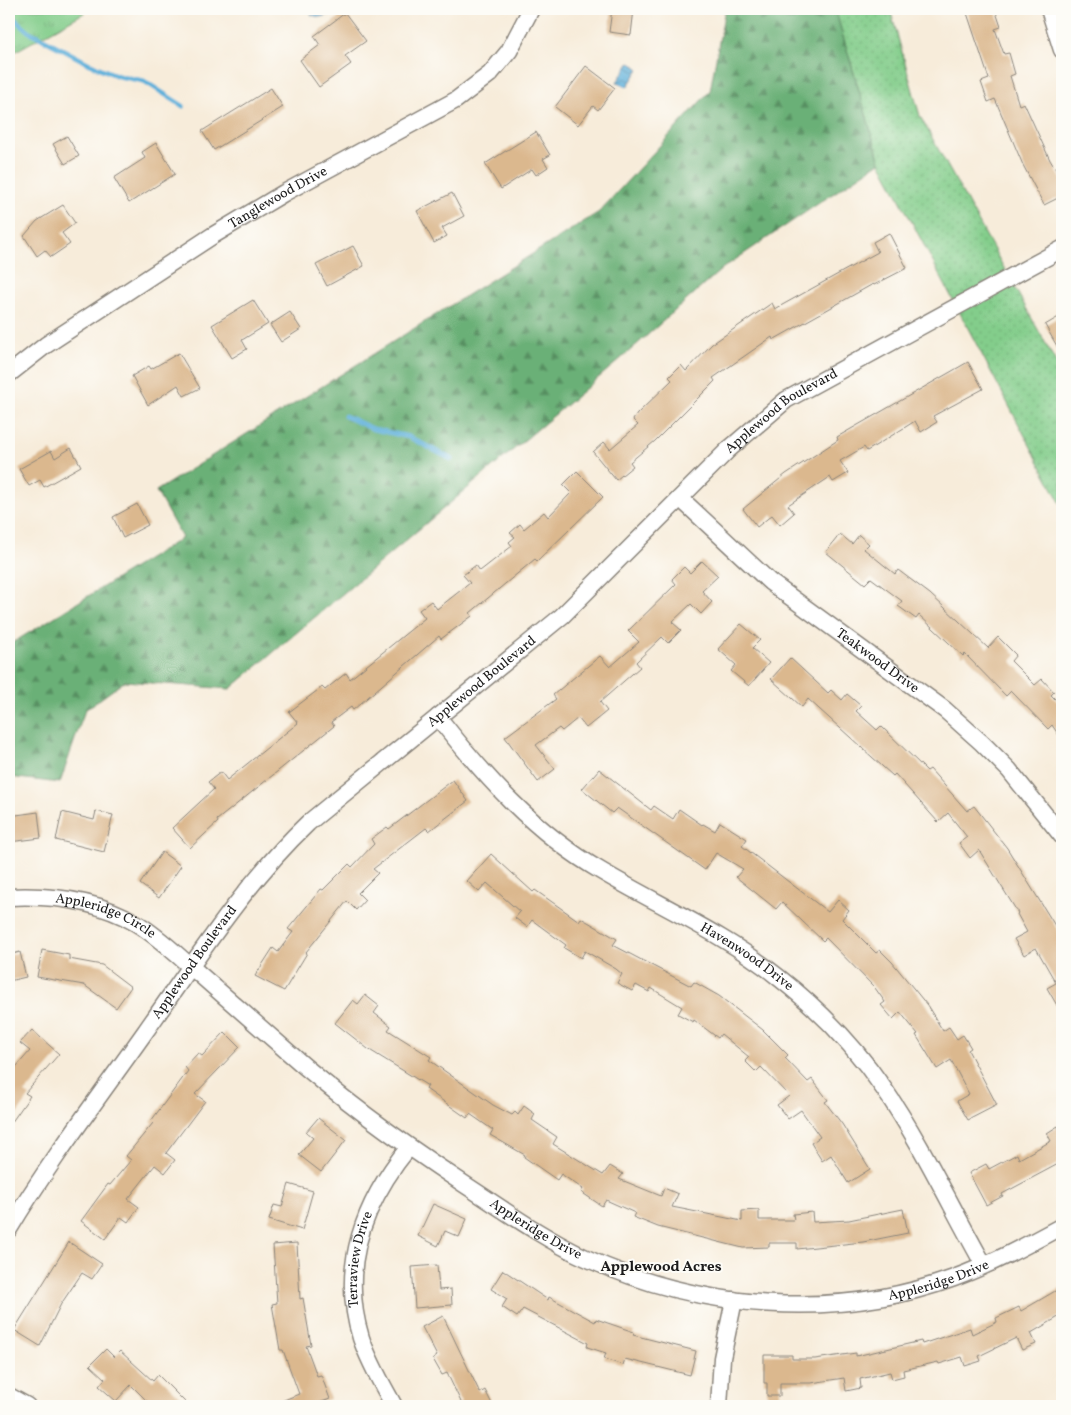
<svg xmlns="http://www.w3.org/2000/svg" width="1071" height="1415" viewBox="0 0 1071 1415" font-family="Vollkorn,serif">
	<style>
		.grass { fill: url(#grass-dots); stroke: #507454 }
		.forest { fill: url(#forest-firs); stroke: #43664a }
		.park { fill: url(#park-tufts); stroke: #507454 }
		.water { fill: url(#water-waves); stroke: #3e667b }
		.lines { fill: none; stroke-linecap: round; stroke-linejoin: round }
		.stream { stroke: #5fb0da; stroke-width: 5 }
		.building { fill: #dbb88e }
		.street-casing { stroke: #8a847b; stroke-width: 19 }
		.street { stroke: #fff; stroke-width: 16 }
		.labels { text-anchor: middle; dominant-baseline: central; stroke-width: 4; stroke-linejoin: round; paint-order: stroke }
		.street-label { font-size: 14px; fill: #1c1c1c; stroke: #fdfcf7 }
		.neighbourhood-label { font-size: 15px; font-weight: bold; fill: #1c1c1c; stroke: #fdfcf7 }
	</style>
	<defs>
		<pattern id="grass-dots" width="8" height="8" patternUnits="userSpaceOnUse" patternTransform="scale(1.25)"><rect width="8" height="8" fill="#83cd8b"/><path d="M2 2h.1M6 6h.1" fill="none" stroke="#71af77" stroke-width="1.8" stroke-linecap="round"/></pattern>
		<pattern id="forest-firs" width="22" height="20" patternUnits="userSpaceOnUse" patternTransform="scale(1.25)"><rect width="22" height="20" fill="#6ab077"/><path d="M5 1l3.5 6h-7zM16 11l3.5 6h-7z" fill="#568e61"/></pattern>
		<pattern id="park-tufts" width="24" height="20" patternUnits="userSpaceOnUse" patternTransform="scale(1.25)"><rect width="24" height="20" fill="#83cd8b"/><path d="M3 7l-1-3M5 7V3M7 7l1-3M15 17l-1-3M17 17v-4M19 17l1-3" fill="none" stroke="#71af77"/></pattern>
		<pattern id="water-waves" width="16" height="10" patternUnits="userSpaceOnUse" patternTransform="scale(1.25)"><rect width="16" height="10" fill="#5fb0da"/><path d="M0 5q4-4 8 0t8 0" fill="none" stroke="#4e8eb0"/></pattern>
	</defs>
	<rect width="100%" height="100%" fill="#fdfcf7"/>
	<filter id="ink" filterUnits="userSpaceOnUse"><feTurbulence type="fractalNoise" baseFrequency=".02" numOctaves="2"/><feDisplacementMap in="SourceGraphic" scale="10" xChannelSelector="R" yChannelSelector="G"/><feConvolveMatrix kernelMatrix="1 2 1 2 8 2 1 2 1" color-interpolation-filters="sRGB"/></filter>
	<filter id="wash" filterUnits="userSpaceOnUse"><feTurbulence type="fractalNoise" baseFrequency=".0096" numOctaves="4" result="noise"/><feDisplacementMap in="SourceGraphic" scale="20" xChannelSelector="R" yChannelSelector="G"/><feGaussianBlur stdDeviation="1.12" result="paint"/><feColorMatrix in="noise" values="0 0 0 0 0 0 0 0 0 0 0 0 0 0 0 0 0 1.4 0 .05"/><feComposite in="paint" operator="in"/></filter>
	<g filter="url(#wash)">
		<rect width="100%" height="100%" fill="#f7ecda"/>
		<path class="grass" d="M835 9H890L920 116 1062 373V506L880 162Z"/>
		<path class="forest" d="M725 9H835L880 162 723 268 616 363 230 689 125 681 85 710 60 783 9 777V645L182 538 156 491 599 212 710 91Z"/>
		<path class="park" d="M9 9H91L9 55Z"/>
		<path class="water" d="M310 9H340L338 12 320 17 311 15Z
			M630 62 639 69 627 87 617 82Z"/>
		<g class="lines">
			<path class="stream" d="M9 14 28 31 88 63 118 76 144 81 183 106
				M345 416 373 429 409 437 451 459"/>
		</g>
		<g id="blocks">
			<path class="building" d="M612 9H634L631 35 609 32Z
				M979 9H995L1001 27 995 29 1004 54 1009 53 1015 74 1010 76 1019 105 1024 103 1050 160 1062 180V196L1044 205 1023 165 995 99 988 102 981 82 989 79 967 13Z
				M345 13 366 41 345 56 351 64 319 87 300 60 320 45 314 36Z
				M586 66 615 88 598 110 593 106 578 125 555 107Z
				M271 88 283 107 214 150 202 131Z
				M536 132 550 155 543 159 548 167 536 175 532 169 501 189 485 164Z
				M67 136 79 156 65 164 53 144Z
				M156 143 175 174 129 203 114 178 145 158 142 152Z
				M452 193 464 216 442 228 447 236 434 243 417 211Z
				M63 205 75 223 62 233 70 244 51 257 45 250 37 256 24 236 37 221Z
				M889 233 907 268 874 285 873 284 773 340 772 337 713 378 715 381 655 441 630 462 633 466 616 480 593 452 604 442 610 449 638 425 633 420 637 414 672 380 669 377 681 365 686 371 712 344 772 303 775 309 878 252 873 242Z
				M353 246 364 266 327 286 316 265Z
				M253 300 268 324 242 340 247 349 232 358 212 325Z
				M290 312 301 329 281 342 270 325Z
				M1062 315V355L1045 325Z
				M179 353 200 388 184 396 178 385 148 405 132 376 149 366 151 369Z
				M968 362 983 389 933 416 937 422 921 432 915 421 867 451 864 447 840 461 848 473 833 482 830 477 788 505 794 513 780 525 772 515 757 527 743 509 786 474 838 440 837 437Z
				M71 448 81 466 44 487 40 480 29 486 19 469 51 451 55 458Z
				M577 471 603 497 537 561 535 559 470 613 472 616 441 639 439 636 353 710 351 707 331 722 334 726 217 820 218 822 190 848 172 828 214 789 208 782 221 772 227 780 298 723 289 712 322 687 325 690 346 673 350 679 425 618 419 610 431 601 437 609 470 583 463 575 476 565 480 571 512 546 509 542 515 537 510 533 520 524 524 529 544 512 548 517 571 493 563 485Z
				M137 504 148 525 123 538 113 517Z
				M840 534 852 544 859 535 869 544 864 549 895 574 898 570 930 594 988 648 998 637 1016 655 1011 661 1035 685 1042 679 1054 692 1051 695 1062 706V740L1052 725 1048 729 1011 691 1006 696 965 654 963 656 919 615 916 619 898 606 902 601 871 578 865 584 826 552Z
				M702 561 718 576 702 591 712 602 701 614 691 604 672 622 681 630 668 643 662 637 636 662 640 667 600 702 607 711 586 728 578 718 562 731 559 728 536 745 555 769 538 782 505 737 556 699 553 695 600 656 610 667 639 642 628 631 676 584 672 579 684 567 690 573Z
				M741 624 760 640 752 648 769 663 749 686 731 671 736 665 718 649Z
				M790 658 828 693 831 690 842 700 847 694 861 706 856 711 877 730 881 726 927 771 930 769 967 811 974 806 1007 848 1062 937V1014L1047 988 1056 983 1036 948 1024 955 1014 939 1027 932 1017 914 1018 913 979 850 970 858 959 843 967 837 948 813 938 822 895 774 893 776 808 699 802 707 771 679Z
				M599 769 651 810 654 806 673 819 679 809 702 825 703 824 715 831 720 822 747 839 742 846 828 912 838 900 849 910 842 919 876 953 880 950 892 962 927 1005 943 1031 949 1027 957 1039 963 1035 971 1048 968 1050 997 1105 968 1120 957 1101 969 1094 951 1060 937 1069 916 1035 918 1034 900 1012 893 1019 881 1005 885 1002 875 988 826 938 823 941 782 902 776 909 736 877 743 869 716 853 705 870 617 808 612 813 582 789Z
				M453 780 468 801 429 831 426 828 373 869 378 873 358 893 365 900 356 910 347 901 306 952 307 953 284 991 255 976 273 948 278 952 293 932 288 929 321 889 323 890 349 864 352 867 374 844 371 839 387 827 389 829Z
				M96 811 113 815 104 852 56 840 62 812 94 820Z
				M38 812 41 838 9 842V816Z
				M162 852 181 866 159 898 140 884Z
				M491 854 533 892 535 890 579 921 581 918 617 939 613 945 691 986 694 982 719 996 763 1030 788 1055 785 1058 808 1082 812 1079 828 1100 825 1102 842 1124 870 1169 848 1183 831 1155 822 1161 811 1143 820 1137 801 1110 788 1119 777 1105 789 1096 761 1067 756 1072 745 1061 749 1057 721 1034 718 1038 694 1020 693 1022 678 1014 682 1007 651 988 649 992 636 985 632 991 617 983 622 974 616 969 585 951 581 958 564 948 566 945 532 920 527 927 515 918 520 912 487 883 479 892 467 881Z
				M42 950 69 955V959L102 965 131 987 116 1008 84 985 37 977Z
				M20 952 26 977 9 981V955Z
				M365 995 379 1006 374 1013 391 1026 388 1030 431 1057 429 1060 493 1105 512 1115 515 1112 518 1115 524 1106 535 1114 532 1120 557 1137 553 1144 603 1175 610 1166 623 1174 619 1179 661 1196 664 1188 678 1194 672 1207 742 1221V1211L759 1210V1220H794L793 1214 812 1212 813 1222 849 1220 903 1209 908 1233 863 1242 797 1249V1243H769V1247L743 1248 658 1227 633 1217 635 1213 606 1200 602 1206 581 1192 583 1189 561 1174 557 1180 524 1157 525 1155 490 1135 493 1130 470 1114 467 1118 426 1089 428 1086 368 1049 335 1023 353 1000 358 1004Z
				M32 1030 59 1054 25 1093 30 1096 9 1126V1075L30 1051 20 1043Z
				M225 1032 240 1047 195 1094 205 1101 166 1153 175 1160 165 1173 155 1165 128 1199 139 1207 128 1222 121 1217 105 1239 81 1221 108 1184 110 1185 131 1160 126 1156 153 1123 151 1121 188 1071 185 1067 198 1053 202 1056Z
				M318 1118 346 1140 321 1172 299 1155 313 1138 306 1132Z
				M1058 1126 1062 1134V1162L1002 1194 1003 1196 986 1205 969 1173 986 1164 989 1169 1017 1154 1019 1159 1051 1141 1047 1133Z
				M289 1184 313 1191 302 1230 269 1220 274 1205 282 1207Z
				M433 1204 467 1219 459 1237 445 1231 438 1246 418 1236Z
				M69 1242 102 1264 92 1279 82 1273 61 1304 40 1346 14 1330Z
				M297 1243 300 1299 303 1298 311 1345 306 1346 317 1376 321 1375 330 1399 310 1406H269L299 1394 283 1350H280L272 1304 277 1303 273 1245Z
				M437 1265 439 1290 451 1289 452 1305 415 1308 412 1267Z
				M503 1270 548 1300 549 1297 595 1322 596 1319 634 1332 633 1335 696 1351 690 1375 625 1359 623 1365 604 1359 606 1353 587 1347 588 1343 523 1309 517 1317 502 1307 507 1299 491 1289Z
				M1062 1287V1315L1031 1333 1036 1344 1022 1350 1016 1338 979 1356 981 1361 965 1366 962 1357 939 1364 938 1362 903 1370 904 1376 892 1379 890 1372 860 1379 861 1388 846 1391 844 1378 811 1383H780V1396H767V1383H764V1355H792V1359H815L856 1353V1356L921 1341 922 1344 970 1328 972 1334 997 1322 996 1318 1019 1307 1021 1311Z
				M443 1316 480 1393 485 1390 493 1406H454L461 1402 447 1373 442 1375 433 1359 437 1356 422 1327Z
				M106 1349 114 1357 120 1351 153 1381 158 1375 189 1406H152L131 1385 116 1401 99 1386 105 1379 90 1365Z"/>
		</g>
	</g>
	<g filter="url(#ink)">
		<use href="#blocks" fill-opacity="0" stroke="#8a847b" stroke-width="1"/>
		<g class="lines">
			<g class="street-casing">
				<g id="street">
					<path d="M1049 9 1062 50"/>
					<path id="s1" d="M9 374 46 345 212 236 284 193 456 100 490 74 509 51 531 9"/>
					<path id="s2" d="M681 499 770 582 945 710 982 743 1009 770 1062 836"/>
					<path id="s3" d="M438 717C485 777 534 832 601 871 660 906 725 934 778 977 819 1009 855 1046 884 1089 922 1144 951 1207 984 1265"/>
					<path id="s4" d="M9 897C52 895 98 901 136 923 158 936 177 955 197 972 227 998 257 1025 287 1051 342 1100 402 1143 464 1184 504 1210 543 1238 586 1258 700 1310 836 1321 954 1278 992 1264 1027 1245 1062 1226"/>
					<path id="s5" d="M9 1229C50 1161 99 1097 145 1032 196 960 244 884 308 823L562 616 728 450 786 400 1062 249"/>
					<path d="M9 1396 27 1406"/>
					<path id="s6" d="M394 1406C382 1384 369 1362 361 1338 339 1267 364 1202 409 1147"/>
					<path d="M719 1406 722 1358 734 1300"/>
				</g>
			</g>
			<use href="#street" class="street"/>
		</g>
	</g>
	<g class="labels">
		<g class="street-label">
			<text stroke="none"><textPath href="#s1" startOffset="322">Tanglewood Drive</textPath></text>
			<text stroke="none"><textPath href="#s5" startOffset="1134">Applewood Boulevard</textPath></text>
			<text stroke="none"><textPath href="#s2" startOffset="255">Teakwood Drive</textPath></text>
			<text stroke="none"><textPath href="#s5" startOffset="729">Applewood Boulevard</textPath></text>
			<text stroke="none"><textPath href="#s4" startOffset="100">Appleridge Circle</textPath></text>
			<text stroke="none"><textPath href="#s3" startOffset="395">Havenwood Drive</textPath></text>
			<text stroke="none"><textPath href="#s5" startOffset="325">Applewood Boulevard</textPath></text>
			<text stroke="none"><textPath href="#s4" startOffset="636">Appleridge Drive</textPath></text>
			<text stroke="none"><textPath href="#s6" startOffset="156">Terraview Drive</textPath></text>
			<text stroke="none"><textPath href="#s4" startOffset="1056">Appleridge Drive</textPath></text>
		</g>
		<g class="neighbourhood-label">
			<text x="661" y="1267">Applewood Acres</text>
		</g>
	</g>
	<rect width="1071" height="1415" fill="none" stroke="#fdfcf7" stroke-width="30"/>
</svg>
